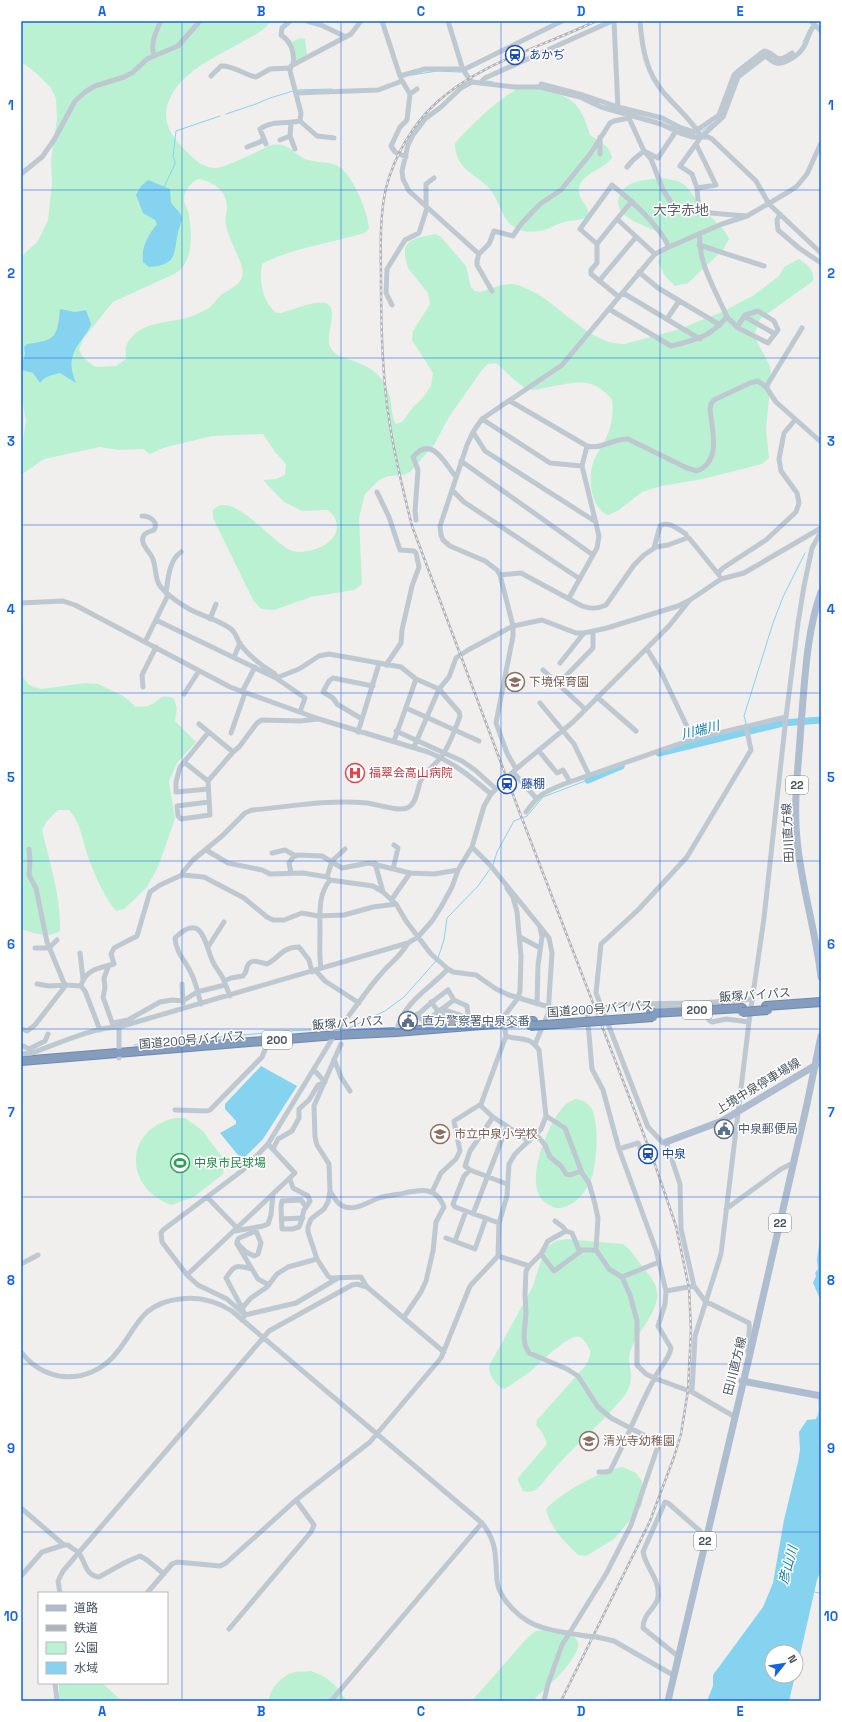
<svg xmlns="http://www.w3.org/2000/svg" width="842" height="1722" viewBox="0 0 842 1722" font-family="'Space Grotesk','Noto Sans JP',sans-serif">
	<style>
		.green { fill: #bbf1d3; fill-rule: evenodd }
		.water { fill: #86d3ef }
		.lines { fill: none; stroke-linecap: round; stroke-linejoin: round }
		.stream { stroke: #86d3ef; stroke-width: 1 }
		.river { stroke: #86d3ef; stroke-width: 7 }
		.highway-casing { stroke: #6f88ab; stroke-width: 10 }
		.minor { stroke: #bec8d1; stroke-width: 5 }
		.major { stroke: #adbccf; stroke-width: 7 }
		.highway { stroke: #849dbf; stroke-width: 8 }
		.rail-casing { stroke: #b0b3b9; stroke-width: 2.5 }
		.rail { stroke: #fff; stroke-width: 1; stroke-dasharray: 3; stroke-linecap: butt }
		.highway-bridge-casing { stroke: #6f88ab; stroke-width: 10; stroke-linecap: butt }
		.minor-bridge { stroke: #bec8d1; stroke-width: 5 }
		.highway-bridge { stroke: #849dbf; stroke-width: 8 }
		.grid { fill: none; stroke: #1263e8; stroke-width: 1; stroke-opacity: 0.55 }
		.labels { text-anchor: middle; dominant-baseline: central; stroke-width: 3; stroke-linejoin: round; paint-order: stroke }
		.shield { fill: #fff; stroke: #7e858e; stroke-width: 1 }
		.shield-label { font-size: 11px; font-weight: bold; fill: #46515d }
		.transit-label { font-size: 12px; fill: #164399; stroke: #fff; text-anchor: start }
		.education-label { font-size: 12px; fill: #785e54; stroke: #fff; text-anchor: start }
		.health-label { font-size: 12px; fill: #be3a42; stroke: #fff; text-anchor: start }
		.street-label { font-size: 12px; fill: #46515d; stroke: #fff }
		.service-label { font-size: 12px; fill: #4e5e75; stroke: #fff; text-anchor: start }
		.leisure-label { font-size: 12px; fill: #27864d; stroke: #fff; text-anchor: start }
		.water-label { font-size: 13px; font-style: italic; fill: #087ca7; stroke: #fff }
		.quarter-label { font-size: 14px; fill: #5b5e64; stroke: #fff }
		.neatline { fill: none; stroke: #1263e8; stroke-width: 1.5 }
		.grid-label { font-size: 13px; text-anchor: middle; font-weight: bold; fill: #1263e8 }
	</style>
	<rect width="100%" height="100%" fill="#f1eeee"/>
	<path class="green" d="M21 21H271C264 31 253 36 242 42 219 55 189 68 174 91 158 116 168 134 187 152 197 161 201 167 215 168 224 168 252 154 263 149 265 148 268 146 271 145 289 142 292 153 305 159 315 163 329 161 338 166 352 173 369 214 369 229L364 233C332 243 291 248 262 264 259 282 262 300 276 313H281C292 310 303 305 314 303 344 298 327 327 329 342 329 347 333 351 337 355 362 365 382 367 390 397 392 407 391 415 396 424L403 421 413 407 421 400 431 386 433 373 412 340 413 331 430 304 428 293 408 268 405 257V247L410 241 417 238 435 234 441 237 466 266 471 287 475 291 480 292C490 289 502 284 512 284 518 284 525 288 530 290 560 304 590 345 624 344L677 330 724 311 754 295 779 276 784 267 799 259C807 265 815 269 813 281L760 319 754 336 770 366 771 379 766 429 769 458 762 464 703 479 661 486 642 492 619 510 608 515C592 509 588 482 592 467 594 457 600 449 605 440 611 429 614 413 612 401 611 397 606 393 602 390 586 376 563 385 544 388 540 389 536 390 532 390 521 389 505 370 496 363L488 364 482 370 449 417 434 445 410 472 403 475 388 476 379 480 365 494 359 518 362 584 354 590 311 597 274 610 261 609 253 600 213 518V510C231 489 272 542 290 550 307 557 346 542 335 519 334 515 330 512 327 510L302 511 284 502 263 480 276 479 285 475 286 464 275 452 263 434 212 436 163 448 150 454 143 449 118 450 100 447 44 459 21 475V452L26 421 21 394V257L38 241 48 220 52 184 51 160 57 119 56 99 51 88 35 72 21 62ZM198 179C216 182 231 194 226 214 221 233 247 263 242 277 239 286 228 290 221 295 217 298 215 303 211 306 207 310 200 312 195 315 174 324 139 319 127 344 125 348 126 354 126 359L116 366 95 367 83 357 79 350 83 339 113 302 174 274C194 263 192 235 189 215 189 211 185 206 184 201 184 191 190 183 198 179Z
		M299 38 305 39 307 55 297 62 291 43Z
		M520 87C537 87 563 92 575 104 583 112 587 125 590 135 600 142 610 145 612 158 604 170 578 174 579 191 579 202 591 206 588 217 579 221 570 220 561 223 557 224 554 226 550 228 535 234 516 234 506 219 499 209 497 196 488 187 472 172 455 168 455 143 474 122 496 101 520 87Z
		M662 178 678 181 686 186 703 209 725 231 729 239 723 250 688 283 675 286 665 276 658 262 666 242C663 238 660 233 656 231 642 224 613 217 619 197 625 179 647 180 662 178Z
		M21 675 29 685 41 689 85 683 98 684 123 696 132 703 135 707C139 706 144 707 148 706 160 702 160 692 174 699L177 709 175 721 196 742 177 763 169 781 175 819 158 867 147 887 124 909 116 911C105 898 96 878 90 862 83 845 82 824 69 810H58L47 821 42 830C50 863 61 897 60 931 48 939 34 933 21 929Z
		M576 1099C582 1100 587 1102 591 1108 600 1121 597 1168 590 1182 585 1192 578 1202 567 1206 563 1208 557 1209 553 1207 547 1204 542 1201 539 1195 528 1174 548 1124 563 1107 566 1103 571 1101 576 1099Z
		M175 1118H185L203 1131 225 1161 223 1174 194 1197 171 1205C123 1187 124 1129 175 1118Z
		M566 1239 623 1244C632 1250 636 1259 643 1267 648 1274 656 1282 657 1291 661 1309 636 1334 630 1352 626 1367 637 1374 626 1394 603 1423 573 1446 549 1475 544 1481 537 1492 528 1492L523 1491 518 1481V1478L547 1444 542 1432 536 1425 537 1420 586 1365C589 1359 592 1354 589 1348 587 1344 583 1338 579 1337 568 1334 538 1365 530 1372 521 1378 513 1384 504 1389 495 1386 489 1374 489 1366L533 1286 545 1248 556 1241Z
		M623 1467 636 1473 642 1481 643 1499 641 1507 614 1539 586 1556 578 1555C565 1542 550 1528 546 1509 559 1494 603 1469 623 1467Z
		M548 1629C556 1631 572 1632 577 1640 586 1654 542 1692 532 1701H472L528 1637 536 1631Z
		M311 1671C330 1678 336 1685 347 1701H269C269 1689 282 1675 295 1672 300 1671 306 1672 311 1671Z
		M59 1683H102L122 1701H59Z"/>
	<path class="water" d="M148 180 170 189 171 203 180 213 182 218C181 224 178 230 177 237 174 258 174 265 149 267L143 262C141 246 148 236 157 224L155 220 143 213 136 195 141 186Z
		M60 309 75 312 86 310 91 324C90 329 86 333 83 338 71 353 68 364 76 383L60 373C52 375 45 376 40 383L33 373 22 370 21 361 24 359 25 353 24 347 27 344C56 340 57 338 60 309Z
		M261 1066 297 1086 263 1139 242 1160 220 1133 236 1124V1121L225 1109V1104Z
		M821 1230V1301L813 1283 816 1276 815 1273 818 1269 817 1260Z
		M821 1390V1569L817 1580 796 1673V1652H772V1676H795L789 1701H707L713 1686V1675L763 1607 773 1583 784 1520 798 1462 800 1450 799 1432 807 1420 816 1419C822 1409 815 1399 821 1390Z"/>
	<g class="lines">
		<path class="stream" d="M803 42 811 26
			M412 75 437 71 461 72
			M486 81 493 82
			M297 90 332 89
			M226 114 256 104 270 98 293 91
			M671 126 677 129
			M702 131 713 123
			M164 187 175 164V161L173 157 176 131 220 116
			M746 723 744 716 773 623 783 597 805 553
			M493 865 497 852 514 821 527 816 543 797 588 780
			M438 958 444 940 447 918 478 886 490 869
			M349 1028 385 1011 404 997 436 961
			M134 1045 286 1031 334 1029
			M813 1592 821 1593"/>
		<path class="river" d="M659 753 783 723 821 720
			M588 780 621 766"/>
		<g class="highway-casing">
			<path id="highway" d="M766 1006 821 1002
				M651 1013 742 1008
				M21 1061 336 1035 396 1032 533 1021"/>
		</g>
		<path class="minor" d="M290 21 282 28 281 35C291 41 295 53 293 64
			M307 21 321 25 346 37
			M382 21 400 76 425 69H460L463 70 472 82
			M448 21 463 70 562 21
			M614 21 618 110
			M640 21C642 47 646 73 664 93 676 107 689 118 699 133
			M811 21 821 31
			M154 55C150 44 156 31 161 21
			M211 76 221 66C233 65 244 75 256 77L270 69 290 68
			M401 79 410 94 417 89
			M480 83 485 78 612 21
			M540 87 541 84 583 95 618 107 662 118 681 128 694 132 719 115 734 75 737 72 764 51C778 53 773 66 792 53
			M296 93 378 90 402 81
			M628 116 644 151 651 159 663 190 675 208 699 212 746 216
			M629 118 614 121 610 123 591 153 561 190 540 204 521 224 513 236 494 231 489 244 479 254 409 191 403 179 402 171 408 145 413 135 425 119 441 107 461 88 472 82 514 87H540L580 97 601 107 661 124 680 133 693 137H708L712 139 756 181 769 204 821 253
			M300 121 317 136 334 138
			M291 124 290 136 295 149
			M600 137V154
			M280 140 290 136
			M266 144 260 129C272 120 287 124 300 121L301 113 290 71 291 66 351 34 361 21
			M696 144 716 185 697 188 692 174 680 166 701 137 723 117 738 77 765 56C769 58 772 62 776 63 784 65 799 55 803 48 808 41 808 32 815 25
			M247 147 260 142 264 139
			M406 157 395 152 391 146 400 127 407 120 410 94
			M627 167 633 160 644 151 658 158 676 131
			M21 174 42 157 54 140 75 101 85 92 95 86 124 77 132 73 147 59 178 46 200 21
			M697 188 699 212
			M426 206V184L434 178
			M780 214 777 220 778 230 799 248 821 263
			M617 219 632 201
			M597 244 580 229 612 185C632 201 658 224 669 247
			M699 245 764 266
			M479 254 477 261V265L492 291
			M639 272 658 288 720 325
			M599 281 636 237
			M623 293 700 339
			M619 297 591 274V270L597 263V244L617 219 655 254
			M392 305 386 293 387 269 405 240 419 233 427 208
			M609 309 671 346C698 339 708 338 727 317 716 291 697 262 700 233
			M744 316 775 334
			M727 317 738 328 768 343 778 330 774 321 758 311 745 315 737 327
			M667 319 679 301
			M766 387 802 328
			M510 401 587 446C602 450 613 438 628 439L687 468 697 471C722 461 712 431 710 409L711 404 714 400 750 383 758 381 766 387 776 402 821 442
			M482 419 550 463 582 466
			M473 432 485 451 596 522
			M461 461 593 555
			M452 490 464 502 580 579
			M377 492 389 517 400 550 414 551 416 553 419 567 412 586 402 630 401 643 386 665
			M142 516C150 516 159 522 154 530 151 531 146 532 144 535 139 543 149 551 152 557 157 567 154 578 160 586 167 595 179 603 189 609 202 616 219 620 231 629 236 633 237 639 240 644 250 657 262 666 275 674L276 678
			M416 520 415 511 418 470 413 457C432 434 445 464 456 477
			M654 548 660 526C668 520 679 530 686 534L687 538H689L719 575
			M718 573 723 568 766 540 796 512 799 503 797 493 781 471 779 459 784 433 795 420
			M500 575 521 573 582 606C591 609 597 609 606 605L634 565 644 555 656 547 668 545 687 538
			M166 593C168 579 169 560 181 552
			M569 598 593 555 597 548 599 536 582 466 587 446
			M21 603 63 601 75 605 230 687 319 719 428 752C453 762 471 777 491 794
			M210 619 216 604
			M156 620 276 678 305 698 300 712
			M145 642 168 595
			M647 649 661 672 693 739
			M234 657 240 643
			M560 663 584 633
			M543 670 585 709
			M558 684 593 648V631
			M143 687 142 675 156 647
			M242 692 255 667
			M184 694 199 671
			M597 697 636 731
			M540 703 574 744 589 775
			M406 708 479 741
			M362 719 337 704 333 698 323 692 329 681 333 678 373 686
			M199 724 233 752
			M746 726 751 750 687 857 638 910 601 944 596 993 648 1127 663 1143 666 1142 680 1184 681 1229 694 1286 705 1301 749 1323C751 1334 745 1346 749 1357
			M396 731 462 761 475 770 496 789
			M358 732 379 664
			M208 733 180 767 176 782V792L208 789
			M231 733 245 693
			M394 741 416 679
			M414 747 439 689 449 677 456 658 468 650 513 626 542 620 576 633H584L607 628 678 606 690 600 721 579 744 573 821 528
			M539 751 557 773 563 770 570 782
			M184 762 208 781
			M516 769 573 722 669 626 689 601
			M513 772 536 798
			M209 802 177 806 178 816 181 819 210 815 208 781 233 752 239 747 257 723 262 720 300 721 318 719
			M526 812C539 794 544 792 564 784L693 739 786 717
			M472 847 490 865 542 929 549 938 552 953 548 1014 535 1044
			M29 849 30 861 29 875 36 888 47 942 64 983 66 985
			M206 850 228 863 262 870 270 874 303 873 327 877 330 880 373 886 383 892 396 904 406 921 431 954 448 969 453 972 476 975 496 989 509 995 549 1007 587 1011 625 1004 702 1003 753 999
			M272 853 285 850 296 856
			M375 863 383 892
			M393 869 398 848 394 845
			M291 873 289 863 294 856 298 855 322 856 342 868 369 863 410 873 434 874 458 870
			M182 875 183 872 193 860 222 836 245 813 252 810C289 807 329 799 367 803 376 804 401 813 409 807 417 802 417 789 421 780 426 771 435 765 441 757 450 745 455 730 460 716L459 712 439 689 416 679 401 667 329 654 319 656 299 669 276 678
			M327 877 332 861 345 849
			M392 899 410 873
			M520 937 540 948
			M208 947 224 922
			M35 948H49L57 940
			M80 953 83 979
			M109 965 104 978 105 988 103 997 113 1025
			M321 968C319 955 320 944 320 931 320 912 318 895 330 880
			M315 970 325 981 359 1003
			M224 981 231 978 243 976C246 973 246 971 247 967 250 957 260 963 267 964 280 957 282 947 299 947L309 960 312 972
			M37 984 49 986 66 985 81 986 85 991 100 1030
			M182 984 183 1003
			M81 986C85 969 100 968 114 964L111 954 114 948 137 936 150 892 160 885 182 875 204 877 244 898 267 917 273 920H284L302 913 318 916 344 915 373 907 396 904
			M431 1002 438 1011 442 1009 466 1017 468 1015 467 1006 454 1000
			M201 1004C198 994 196 982 191 973 185 960 176 953 175 938 203 910 205 946 213 962 216 969 222 974 224 981 226 986 228 991 230 996
			M537 1004 538 965 542 937 540 928
			M657 1007 681 1008
			M587 1011 592 1069 603 1090 619 1149 656 1250 666 1291 665 1304 658 1326 671 1348C669 1360 659 1368 654 1379 638 1409 626 1441 610 1471L606 1472H599
			M417 1014 424 1022 428 1021 438 1011
			M707 1014 709 1020 712 1022 726 1019 749 1022
			M113 1023 128 1020 160 1002 172 1000 183 1001 197 992 225 985
			M22 1029 27 1031 35 1025 66 985
			M404 1031C419 1012 429 1004 448 990L454 1000 442 1009 445 1028
			M396 1032C405 1000 426 992 448 969
			M506 1036 481 1104 482 1107 493 1117 529 1141
			M341 1044 314 1106 315 1137 317 1145 329 1164 330 1191 328 1202 324 1209 311 1219 308 1227V1232L317 1259 328 1276 331 1278 361 1277 367 1287
			M21 1045 31 1050
			M29 1049 45 1041 48 1034
			M21 1054 32 1053C57 1044 94 1027 119 1027
			M119 1058V1027L408 943 418 937 432 921 441 907 452 887 458 870 472 847 484 806 491 794 516 769 507 753 496 723 513 636V626L500 575 497 570 485 561 450 546 443 540 441 535 440 526 467 445 473 432 482 419 562 365 655 254 669 247 722 224 747 216 790 191 797 186 807 174 821 143
			M334 1059 341 1077 350 1091
			M175 1110 207 1111 210 1110 262 1057 267 1045
			M546 1116 565 1128 582 1173 589 1183 595 1204 598 1218 596 1250 609 1269 622 1277 630 1295 637 1321V1365L646 1374 654 1378 692 1392 735 1417
			M493 1117 470 1151 465 1166 470 1170 507 1184
			M536 1134 545 1145 550 1157 561 1166 566 1174 570 1175 581 1171
			M273 1149 278 1139 292 1131 299 1118V1109L309 1100 318 1085 325 1082 314 1070
			M619 1149 638 1143 643 1154
			M470 1170 464 1176 453 1204 455 1207 499 1223
			M290 1179 293 1188 308 1196 310 1201C308 1204 306 1207 304 1210 302 1216 302 1222 299 1227L292 1229H282L281 1207 282 1201 301 1200 306 1207
			M330 1191C333 1196 336 1202 341 1205 353 1213 367 1202 379 1198 385 1196 393 1195 400 1194 419 1190 436 1185 444 1207L436 1222 433 1251 426 1281 421 1292 404 1317
			M432 1192 441 1173 456 1159 460 1151 454 1121 481 1104
			M207 1197 237 1228
			M726 1209 781 1169 793 1163
			M473 1214 507 1126
			M281 1219 303 1218
			M555 1221 563 1227 566 1231 572 1233 579 1250H596
			M235 1231 263 1226 268 1224 271 1215 273 1194
			M446 1238 475 1249 486 1218
			M455 1241 466 1211
			M237 1243 246 1252 254 1256 258 1254 261 1243 256 1231 239 1238C237 1240 237 1242 237 1244L252 1269
			M541 1254 554 1271 581 1251
			M498 1256 529 1266
			M317 1259 288 1267 277 1274 267 1287 251 1298 242 1308 245 1315 296 1303 338 1278
			M21 1264 38 1255
			M187 1275 295 1173 268 1144
			M622 1277 659 1262
			M666 1291 694 1286
			M242 1308 226 1278C235 1264 236 1265 252 1269L258 1279 269 1285
			M242 1320 245 1315 227 1299 198 1285 187 1275 162 1242 161 1233 163 1230 243 1170 268 1144 340 1026C355 1010 366 990 381 974 391 962 400 957 408 943
			M21 1352C31 1365 44 1373 59 1376 82 1380 105 1369 118 1351 128 1339 135 1323 147 1312 157 1304 168 1300 180 1299 200 1296 216 1301 232 1311L482 1523C498 1543 495 1557 497 1581 499 1600 523 1622 541 1627 555 1632 571 1633 586 1636
			M692 1392 695 1336 721 1254 749 1022 764 918 786 717 798 623 804 586 812 548 821 532
			M21 1508 64 1545H68C71 1548 76 1550 79 1553 86 1563 85 1575 99 1577L126 1562 140 1556 147 1560 164 1574
			M21 1576 42 1552 64 1545
			M60 1593 58 1581 63 1571 269 1331 352 1285 357 1284 367 1287 444 1352
			M147 1593 172 1564 177 1562 220 1566 226 1563 296 1500 370 1442 441 1358 470 1286 498 1256 499 1223 507 1196 509 1164 515 1154 541 1129 546 1116 539 1050C529 1035 520 1041 506 1036L504 1024 505 1015 518 998 520 991 521 956 517 912 513 897 507 888
			M229 1629 311 1532 314 1525 296 1500
			M597 1637 614 1641 673 1675
			M679 1657 643 1628C643 1613 656 1609 658 1597 660 1579 646 1568 643 1552L665 1502 668 1503 700 1531
			M55 1683 57 1701
			M331 1701 482 1523
			M544 1701 548 1684 562 1645 606 1574 631 1525 659 1443 611 1418 598 1407 578 1376 567 1369 529 1353 525 1345 524 1336 526 1313 525 1294 526 1271 529 1266 541 1254 548 1241 566 1231"/>
		<path class="major" d="M821 592C806 634 805 681 801 724 799 762 793 801 797 839 801 886 816 931 821 977
			M666 1142 722 1121 816 1065
			M742 1381 821 1396
			M668 1701 749 1358 807 1104 821 1036"/>
		<use href="#highway" class="highway"/>
		<g class="rail-casing">
			<path id="rail" d="M561 1701 650 1521 674 1457 681 1434 688 1390 691 1330 689 1288 676 1226 652 1156 521 816 412 526C403 490 394 455 389 419 382 374 381 327 381 282 381 251 379 219 386 188 394 157 412 125 436 103 481 62 542 47 596 21"/>
		</g>
		<use href="#rail" class="rail"/>
		<g class="highway-bridge-casing">
			<path id="highway-bridge" d="M742 1012 768 1010
				M530 1026 653 1017"/>
		</g>
		<path class="minor-bridge" d="M586 1636 597 1637"/>
		<use href="#highway-bridge" class="highway-bridge"/>
	</g>
	<path class="grid" d="M182 21V1701M341 21V1701M501 21V1701M660 21V1701M21 190H821M21 358H821M21 525H821M21 693H821M21 861H821M21 1029H821M21 1197H821M21 1364H821M21 1532H821"/>
	<defs>
		<g id="station-ring" transform="scale(1)"><circle r="9.5" fill="#fff" stroke="#1a4fb4" stroke-width="1.5"/><path d="M-3-6H3Q5-6 5-4V2Q5 4 3 4L4.5 6H3L1.5 4h-3L-3 6H-4.5L-3 4Q-5 4-5 2V-4Q-5-6-3-6ZM-3.5-4v3h7v-3ZM-3.5 1v1.5H-2V1ZM2 1v1.5H3.5V1Z" fill="#1a4fb4"/></g>
		<g id="school-ring" transform="scale(1)"><circle r="9.5" fill="#fff" stroke="#8d6e63" stroke-width="1.5"/><path d="M0-5L7-2L0 1L-7-2ZM-4 1L0 2.5L4 1V4Q0 6-4 4Z" fill="#8d6e63"/></g>
		<g id="hospital-ring" transform="scale(1)"><circle r="9.5" fill="#fff" stroke="#e0444e" stroke-width="1.5"/><path d="M-5-5h3v3.5h4V-5h3V5h-3V1.5h-4V5h-3Z" fill="#e0444e"/></g>
		<g id="civic-ring" transform="scale(1)"><circle r="9.5" fill="#fff" stroke="#5c6f8a" stroke-width="1.5"/><path d="M-.6-6.5H3V-4.5H.6V-3L4-1V1h2V6H-6V1h2V-1L-.6-3ZM-1.2 2.5V6h2.4V2.5Z" fill="#5c6f8a"/></g>
		<g id="stadium-ring" transform="scale(1)"><circle r="9.5" fill="#fff" stroke="#2e9e5b" stroke-width="1.5"/><path d="M0-5a6.5 5 0 1 0 0 10a6.5 5 0 1 0 0-10ZM-3.5-1.8h7v3.6h-7Z" fill="#2e9e5b"/></g>
	</defs>
	<g fill-rule="evenodd">
		<use href="#station-ring" x="515" y="55"/>
		<use href="#school-ring" x="515" y="682"/>
		<use href="#hospital-ring" x="355" y="773"/>
		<use href="#station-ring" x="507" y="784"/>
		<use href="#civic-ring" x="408" y="1021"/>
		<use href="#civic-ring" x="724" y="1129"/>
		<use href="#school-ring" x="440" y="1134"/>
		<use href="#station-ring" x="648" y="1154"/>
		<use href="#stadium-ring" x="180" y="1163"/>
		<use href="#school-ring" x="589" y="1441"/>
	</g>
	<g class="labels">
		<g class="shield">
			<rect x="786" y="776" width="22" height="18" rx="3"/>
			<rect x="682" y="1001" width="30" height="18" rx="3"/>
			<rect x="262" y="1031" width="30" height="18" rx="3"/>
			<rect x="769" y="1214" width="22" height="18" rx="3"/>
			<rect x="694" y="1532" width="22" height="18" rx="3"/>
		</g>
		<g class="shield-label">
			<text x="797" y="785">22</text>
			<text x="697" y="1010">200</text>
			<text x="277" y="1040">200</text>
			<text x="780" y="1223">22</text>
			<text x="705" y="1541">22</text>
		</g>
		<g class="transit-label">
			<text x="529" y="55">あかぢ</text>
			<text x="521" y="784">藤棚</text>
			<text x="662" y="1154">中泉</text>
		</g>
		<g class="education-label">
			<text x="529" y="682">下境保育園</text>
			<text x="454" y="1134">市立中泉小学校</text>
			<text x="603" y="1441">清光寺幼稚園</text>
		</g>
		<g class="health-label">
			<text x="369" y="773">福翠会高山病院</text>
		</g>
		<g class="street-label">
			<text transform="translate(788 833) rotate(-93)">田川直方線</text>
			<text transform="translate(755 995) rotate(-4)">飯塚バイパス</text>
			<text transform="translate(600 1009) rotate(-4)">国道200号バイパス</text>
			<text transform="translate(348 1023) rotate(-4)">飯塚バイパス</text>
			<text transform="translate(192 1040) rotate(-5)">国道200号バイパス</text>
			<text transform="translate(758 1086) rotate(-31)">上境中泉停車場線</text>
			<text transform="translate(735 1366) rotate(-76)">田川直方線</text>
		</g>
		<g class="service-label">
			<text x="422" y="1021">直方警察署中泉交番</text>
			<text x="738" y="1129">中泉郵便局</text>
		</g>
		<g class="leisure-label">
			<text x="194" y="1163">中泉市民球場</text>
		</g>
		<g class="water-label">
			<text transform="translate(700 730) rotate(-14)">川端川</text>
			<text transform="translate(788 1565) rotate(-75)">彦山川</text>
		</g>
		<g class="quarter-label">
			<text x="681" y="210">大字赤地</text>
		</g>
	</g>
	<rect width="842" height="1722" fill="none" stroke="#ffffff" stroke-width="44"/>
	<rect x="38" y="1592" width="130" height="92" fill="#ffffff" stroke="#b5b9be"/>
	<rect x="46" y="1605" width="20" height="6" fill="#adbccf" stroke="#b5b9be"/>
	<text x="74" y="1612" font-size="12" fill="#46515d">道路</text>
	<rect x="46" y="1625" width="20" height="6" fill="#b0b3b9" stroke="#b5b9be"/>
	<text x="74" y="1632" font-size="12" fill="#46515d">鉄道</text>
	<rect x="46" y="1642" width="20" height="12" fill="#bbf1d3" stroke="#b5b9be"/>
	<text x="74" y="1652" font-size="12" fill="#46515d">公園</text>
	<rect x="46" y="1662" width="20" height="12" fill="#86d3ef" stroke="#b5b9be"/>
	<text x="74" y="1672" font-size="12" fill="#46515d">水域</text>
	<g transform="translate(784 1664) rotate(60)"><circle r="19" fill="#ffffff" stroke="#b5b9be"/>
	<path d="M0-3L7 15L0 10L-7 15Z" fill="#1263e8"/>
	<text y="-6" font-size="11" font-weight="bold" text-anchor="middle" fill="#46515d">N</text>
	</g>
	<rect x="22" y="22" width="798" height="1678" class="neatline"/>
	<g class="grid-label">
		<text x="102" y="16">A</text>
		<text x="261" y="16">B</text>
		<text x="421" y="16">C</text>
		<text x="581" y="16">D</text>
		<text x="740" y="16">E</text>
		<text x="11" y="110">1</text>
		<text x="831" y="110">1</text>
		<text x="11" y="278">2</text>
		<text x="831" y="278">2</text>
		<text x="11" y="446">3</text>
		<text x="831" y="446">3</text>
		<text x="11" y="614">4</text>
		<text x="831" y="614">4</text>
		<text x="11" y="782">5</text>
		<text x="831" y="782">5</text>
		<text x="11" y="949">6</text>
		<text x="831" y="949">6</text>
		<text x="11" y="1117">7</text>
		<text x="831" y="1117">7</text>
		<text x="11" y="1285">8</text>
		<text x="831" y="1285">8</text>
		<text x="11" y="1453">9</text>
		<text x="831" y="1453">9</text>
		<text x="11" y="1621">10</text>
		<text x="831" y="1621">10</text>
		<text x="102" y="1716">A</text>
		<text x="261" y="1716">B</text>
		<text x="421" y="1716">C</text>
		<text x="581" y="1716">D</text>
		<text x="740" y="1716">E</text>
	</g>
</svg>
